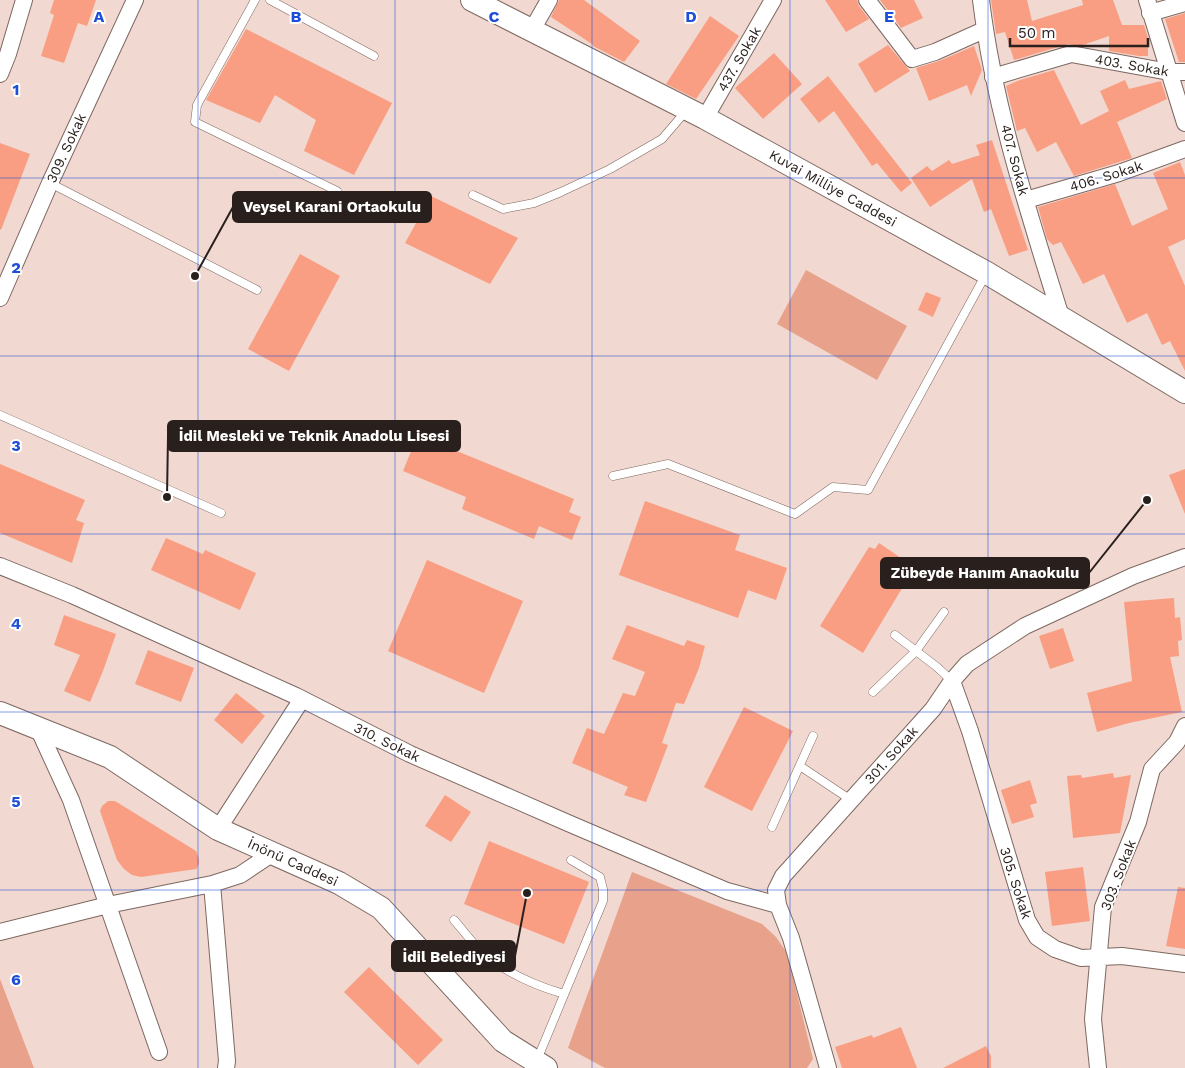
<svg xmlns="http://www.w3.org/2000/svg" width="1185" height="1068" viewBox="0 0 1185 1068" font-family="'Work Sans',sans-serif">
	<style>
		.green { fill: #e8a18b }
		.building { fill: #f99e82 }
		.lines { fill: none; stroke-linecap: round; stroke-linejoin: round }
		.lane-casing { stroke: #7d6861; stroke-width: 9 }
		.street-casing { stroke: #7d6861; stroke-width: 18 }
		.secondary-casing { stroke: #7d6861; stroke-width: 24 }
		.lane { stroke: #fff; stroke-width: 8 }
		.street { stroke: #fff; stroke-width: 16 }
		.secondary { stroke: #fff; stroke-width: 22 }
		.grid { fill: none; stroke: #1d4ed8; stroke-width: 1; stroke-opacity: 0.55 }
		.labels { text-anchor: middle; dominant-baseline: central; stroke-width: 4; stroke-linejoin: round; paint-order: stroke }
		.street-label { font-size: 14px; fill: #29201d; stroke: #fff }
		.grid-label { font-size: 16px; text-anchor: middle; font-weight: bold; fill: #1d4ed8; stroke: #fff; stroke-width: 4; stroke-linejoin: round; paint-order: stroke }
		.leader { fill: none; stroke: #29201d; stroke-width: 2 }
		.callout-dot { fill: #29201d; stroke: #fff; stroke-width: 2 }
		.callout { fill: #29201d; stroke: #29201d; stroke-width: 2 }
		.callout-label { font-size: 15px; text-anchor: middle; font-weight: bold; fill: #fff }
	</style>
	<rect width="100%" height="100%" fill="#f1d8d0"/>
	<path class="green" d="M806 270 907 326 877 380 777 324Z
		M632 872 762 924 776 937 787 953 813 1059 807 1068H605L568 1048Z
		M0 979 34 1068H0Z"/>
	<path class="building" d="M54 0H96L87 26 78 23 64 63 41 56 54 15 50 13Z
		M559 0H584L640 41 624 62 593 46 592 44 551 17Z
		M825 0H857L859 6 869 19 846 32Z
		M880 0H914L923 18 901 28Z
		M991 0H1027L1032 21 1083 5 1082 0H1113L1122 25H1144L1148 38V56H1139L1109 51V36L1080 46 1068 44 1014 60 1005 32 996 34Z
		M1185 13V62H1179L1165 19Z
		M710 16 739 36 696 99 666 84Z
		M246 29 392 103 354 175 304 151 316 120 275 95 260 123 206 100Z
		M888 45 910 71 875 93 858 64Z
		M974 46 982 70 971 96 967 85 929 101 916 68 939 61Z
		M774 53 802 84 763 119 735 88Z
		M1054 70 1081 125 1109 111 1100 91 1125 80 1129 89 1161 81 1167 99 1117 122 1132 158 1074 176 1056 142 1037 152 1025 128 1017 131 1006 86 1020 80Z
		M828 76 912 183 901 192 877 163 872 166 834 111 819 123 800 99Z
		M992 140 1028 250 1009 256 991 209 984 212 972 179 930 207 911 178 927 166 932 171 949 160 952 164 980 155 976 145Z
		M0 143 30 154 1 230 0 229Z
		M1180 162 1185 175V239L1168 247 1185 286V371L1170 341 1162 345 1147 313 1127 323 1104 274 1083 284 1061 242 1053 245 1047 239 1038 207 1115 184 1132 226 1168 209 1153 173Z
		M431 196 518 238 490 284 405 243Z
		M300 254 340 276 289 371 248 349Z
		M926 292 941 298 933 317 918 310Z
		M425 438 574 499 569 512 581 517 572 540 539 526 534 539 462 509 466 497 403 471 412 449 419 452Z
		M0 464 85 500 76 520 84 523 72 563 0 533Z
		M1185 469V514L1169 475Z
		M645 501 740 535 735 550 787 568 776 600 748 590 738 618 619 575Z
		M166 538 203 554 205 550 256 573 240 610 151 570Z
		M879 543 901 558 896 565 910 575 863 653 820 626 869 547 875 549Z
		M427 560 523 601 484 693 388 651Z
		M1174 598 1175 618 1180 617 1182 640 1178 641 1179 656 1170 657 1182 712 1129 723 1097 732 1087 693 1132 681 1124 602Z
		M64 615 116 634 103 671 90 702 64 691 80 655 54 645Z
		M627 625 684 646 687 640 705 646 699 668 684 704 676 703 662 743 668 745 646 802 624 795 628 787 572 763 587 728 604 734 623 693 635 696 645 672 612 659Z
		M1063 628 1074 661 1050 669 1039 636Z
		M148 650 194 668 181 702 135 684Z
		M236 693 265 716 242 744 214 720Z
		M744 707 793 731 752 811 704 787Z
		M1113 773 1114 778 1131 775 1120 833 1073 838 1067 776 1081 775 1082 778Z
		M1030 780 1037 803 1030 805 1034 817 1012 824 1001 790Z
		M445 795 471 812 451 842 425 826Z
		M108 801H115L196 851 199 859V864L196 869 141 877 132 875 124 869 117 860 100 811 102 806Z
		M489 841 589 882 564 944 464 904Z
		M1083 867 1090 921 1052 926 1045 872Z
		M1178 887 1185 888V949L1166 946Z
		M369 967 443 1040 418 1065 344 992Z
		M901 1027 917 1068H842L835 1047 872 1035 873 1038Z
		M986 1046 991 1056V1068H943Z"/>
	<g class="lines">
		<g class="lane-casing">
			<path id="lane" d="M255 0 197 105 195 122 337 191
				M270 0 374 56
				M50 183 257 290
				M473 195 503 209 534 203 561 192 610 169 662 139 686 111
				M0 415 221 513
				M613 476 668 464 795 514 833 487 868 490 986 274
				M895 635 937 667 952 681
				M873 692 916 651 944 612
				M800 766 851 800
				M772 827 813 736
				M454 920C462 929 470 940 479 949 503 972 533 985 564 994
				M537 1060 603 901V889L600 877 571 860"/>
		</g>
		<g class="street-casing">
			<path id="street" d="M867 0 912 59 935 52 984 30
				M981 0C994 108 1029 213 1061 317
				M1147 0 1185 123
				M1150 13 1185 3
				M532 30 549 0
				M0 74 8 54 24 0
				M993 77 1071 54 1169 72H1185
				M705 118 773 0
				M1026 200 1119 173 1185 149
				M0 298 50 183 135 0
				M0 566 72 595 245 673 296 696 410 754 568 823 727 891 778 905
				M952 681 970 731 1027 920 1037 937 1055 949 1081 958 1122 956 1185 964
				M38 728 71 800 159 1052
				M218 829 302 699
				M212 884 227 1061 226 1068
				M0 932 108 905 212 884 240 875 273 853
				M828 1068 791 938 778 905 776 890 783 876 933 709 952 681 967 664 1025 626 1133 576 1185 557
				M1098 1068 1093 1019 1103 907 1138 822 1152 769 1177 742 1185 726"/>
		</g>
		<g class="secondary-casing">
			<path id="secondary" d="M472 0 705 118 987 273 1185 392
				M0 713 110 757 218 829 339 883 381 908 503 1041 546 1068"/>
		</g>
		<use href="#lane" class="lane"/>
		<use href="#street" class="street"/>
		<use href="#secondary" class="secondary"/>
	</g>
	<path class="grid" d="M198 0V1068M395 0V1068M592 0V1068M790 0V1068M988 0V1068M0 178H1185M0 356H1185M0 534H1185M0 712H1185M0 890H1185"/>
	<g class="labels">
		<g class="street-label">
			<text transform="translate(739 59) rotate(-60)">437. Sokak</text>
			<text transform="translate(1132 65) rotate(10)">403. Sokak</text>
			<text transform="translate(66 148) rotate(-65)">309. Sokak</text>
			<text transform="translate(1015 160) rotate(75)">407. Sokak</text>
			<text transform="translate(1106 176) rotate(-17)">406. Sokak</text>
			<text transform="translate(833 188) rotate(29)">Kuvai Milliye Caddesi</text>
			<text transform="translate(387 742) rotate(26)">310. Sokak</text>
			<text transform="translate(891 755) rotate(-48)">301. Sokak</text>
			<text transform="translate(293 862) rotate(24)">İnönü Caddesi</text>
			<text transform="translate(1118 875) rotate(-69)">303. Sokak</text>
			<text transform="translate(1016 883) rotate(72)">305. Sokak</text>
		</g>
	</g>
	<g class="grid-label">
		<text x="99" y="22">A</text>
		<text x="296" y="22">B</text>
		<text x="494" y="22">C</text>
		<text x="691" y="22">D</text>
		<text x="889" y="22">E</text>
		<text x="16" y="95">1</text>
		<text x="16" y="273">2</text>
		<text x="16" y="451">3</text>
		<text x="16" y="629">4</text>
		<text x="16" y="807">5</text>
		<text x="16" y="985">6</text>
	</g>
	<path class="leader" d="M195 276L233 207M167 497L168 436M1147 500L1089 573M527 893L515 956"/>
	<g class="callout-dot">
		<circle cx="195" cy="276" r="5"/>
		<circle cx="167" cy="497" r="5"/>
		<circle cx="1147" cy="500" r="5"/>
		<circle cx="527" cy="893" r="5"/>
	</g>
	<g class="callout">
		<rect x="233" y="192" width="198" height="30" rx="5"/>
		<rect x="168" y="421" width="292" height="30" rx="5"/>
		<rect x="881" y="558" width="208" height="30" rx="5"/>
		<rect x="392" y="941" width="123" height="30" rx="5"/>
	</g>
	<g class="callout-label">
		<text x="332" y="212">Veysel Karani Ortaokulu</text>
		<text x="314" y="441">İdil Mesleki ve Teknik Anadolu Lisesi</text>
		<text x="985" y="578">Zübeyde Hanım Anaokulu</text>
		<text x="454" y="962">İdil Belediyesi</text>
	</g>
	<path d="M1010 38v8h138v-8" fill="none" stroke="#29201d" stroke-width="2.5"/>
	<text x="1018" y="38" font-size="15" fill="#29201d" stroke="#ffffff" stroke-width="4" paint-order="stroke">50 m</text>
</svg>
